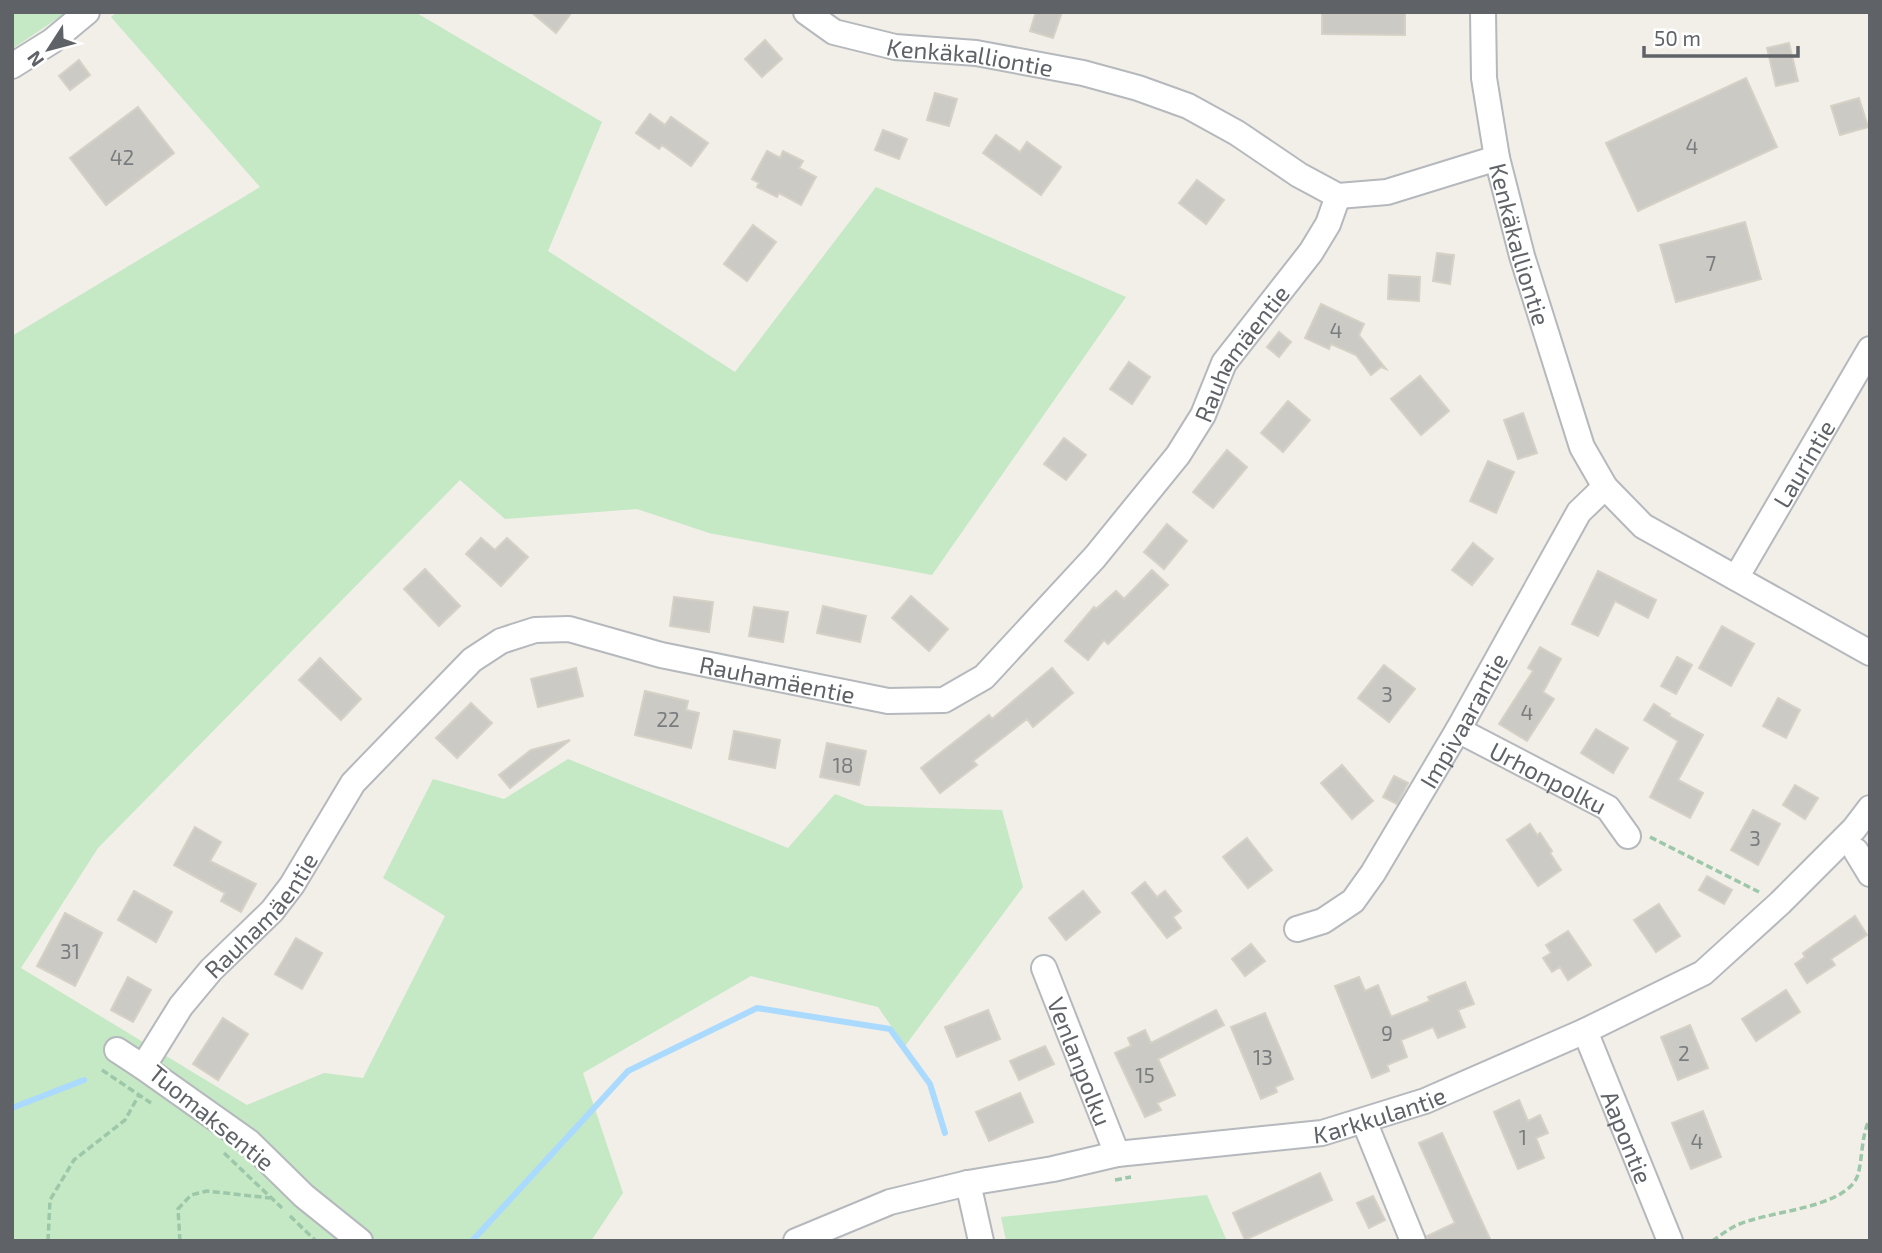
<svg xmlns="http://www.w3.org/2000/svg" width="1882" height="1253" viewBox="0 0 1882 1253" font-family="'Exo 2',sans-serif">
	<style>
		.green { fill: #c5e8c5 }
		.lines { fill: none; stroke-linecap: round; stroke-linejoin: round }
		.stream { stroke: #aadaff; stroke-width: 6 }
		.building { fill: #cccac5; stroke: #d6d1c6; stroke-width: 2 }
		.street-casing { stroke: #b5b8bc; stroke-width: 28 }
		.path { stroke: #9cc7a9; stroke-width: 3.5; stroke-dasharray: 7 3.5; stroke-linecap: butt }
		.street { stroke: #fff; stroke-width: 24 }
		.labels { text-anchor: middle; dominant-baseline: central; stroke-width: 5; stroke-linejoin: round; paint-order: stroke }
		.number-label { font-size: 21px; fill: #7a7d7f }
		.street-label { font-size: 24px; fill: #5f6368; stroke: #fff }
	</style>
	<rect width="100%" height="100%" fill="#f1efe8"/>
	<path class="green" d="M12 12H67L12 49Z
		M117 12H415L602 122 548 251 735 372 876 187 1126 297 932 575 709 533 637 509 505 519 460 480 98 848 21 968 247 1105 324 1073 363 1078 445 916 383 878 433 779 504 799 568 759 788 848 835 794 866 806 1002 810 1023 887 905 1046 878 1007 751 976 583 1073 623 1193 591 1241H12V336L260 187 111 17Z
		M1207 1195 1227 1241H1006L1001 1217Z"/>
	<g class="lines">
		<path class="stream" d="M12 1108 84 1080
			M472 1241 628 1071 757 1008 890 1029 930 1084 945 1133"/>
	</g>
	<path class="building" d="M531 12H572L556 33Z
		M1036 12H1062L1053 38 1030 31Z
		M1322 12H1405V35L1322 34Z
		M765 40 782 59 762 77 745 59Z
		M1789 43 1798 81 1776 86 1767 48Z
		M79 60 90 75 70 90 59 76Z
		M1746 78 1777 147 1638 211 1606 143Z
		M935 93 957 99 949 126 927 120Z
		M1859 98 1868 127 1840 135 1831 106Z
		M138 107 174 153 106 205 70 158Z
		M650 114 665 125 671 117 708 143 691 166 662 145 659 149 636 133Z
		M883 130 907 139 899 159 875 150Z
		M996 135 1020 152 1027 142 1061 167 1041 195 983 153Z
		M767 151 780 158 783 151 803 161 799 168 816 177 801 205 779 193 777 197 757 187 759 183 752 179Z
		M1197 180 1224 200 1206 224 1179 203Z
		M1745 222 1761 279 1676 302 1660 245Z
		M753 225 776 242 747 281 724 264Z
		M1437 253 1454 255 1450 284 1433 281Z
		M1389 275 1420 277 1419 301 1388 299Z
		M1321 304 1364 324 1359 335 1386 369 1381 367 1371 375 1356 355 1331 344 1329 349 1305 338Z
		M1279 332 1291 342 1279 357 1267 347Z
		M1129 362 1150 377 1132 404 1110 389Z
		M1420 376 1449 411 1421 435 1391 399Z
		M1288 401 1310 420 1283 452 1261 433Z
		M1523 413 1537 453 1518 459 1504 420Z
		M1064 438 1086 455 1066 480 1044 464Z
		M1227 450 1247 467 1213 508 1193 492Z
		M1488 461 1514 472 1496 513 1470 501Z
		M1167 524 1187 541 1164 569 1144 552Z
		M481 538 495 550 507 538 528 557 501 586 466 554Z
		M1473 543 1493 559 1472 585 1452 570Z
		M425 569 460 606 439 626 404 589Z
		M1152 570 1168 585 1108 644 1104 640 1088 660 1065 641 1094 607 1096 609 1116 591 1124 599Z
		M1598 571 1656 600 1648 618 1615 601 1598 636 1572 624Z
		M911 596 948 629 929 651 892 618Z
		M674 597 713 602 709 632 670 626Z
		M823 606 866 616 860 642 817 633Z
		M754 607 788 612 783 642 749 636Z
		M1722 626 1754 644 1731 686 1699 668Z
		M1540 647 1561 659 1543 692 1554 699 1527 741 1499 724 1533 671 1528 668Z
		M1677 657 1692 665 1676 694 1661 686Z
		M320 658 361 699 341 720 299 680Z
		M1384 665 1415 689 1389 722 1358 698Z
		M576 668 583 696 538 707 531 679Z
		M1052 668 1073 693 1033 727 1027 719 973 761 977 765 940 793 921 768 989 715 992 719Z
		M645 691 688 701 686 710 699 713 691 748 635 735Z
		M1778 698 1800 710 1786 738 1763 726Z
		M471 703 492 723 457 758 436 738Z
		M1654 704 1670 714 1669 716 1703 735 1678 780 1703 793 1690 818 1650 797 1678 741 1644 720Z
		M1596 729 1628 748 1613 773 1581 753Z
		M734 731 780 740 775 768 729 759Z
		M570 740 510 788 499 775 531 750Z
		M827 743 866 751 859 785 820 777Z
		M1342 765 1373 801 1352 819 1321 783Z
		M1394 776 1408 783 1397 804 1383 797Z
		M1795 785 1818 798 1805 819 1783 805Z
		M1753 810 1780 824 1758 865 1731 850Z
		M1530 824 1537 835 1540 833 1552 851 1550 853 1561 870 1538 886 1507 840Z
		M195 827 221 842 210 861 256 884 241 912 221 901 225 893 174 865Z
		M1247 838 1272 870 1248 888 1223 857Z
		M1707 876 1732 890 1724 904 1699 890Z
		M1145 882 1157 897 1165 891 1181 911 1173 917 1181 928 1167 938 1132 893Z
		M134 891 172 912 156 942 118 920Z
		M1083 891 1100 912 1066 940 1049 918Z
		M1659 904 1680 936 1656 952 1634 920Z
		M65 913 102 933 75 986 37 966Z
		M1855 916 1867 935 1831 959 1835 965 1807 983 1795 964 1805 957 1803 953Z
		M1568 931 1591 965 1568 980 1560 967 1552 972 1543 958 1551 953 1546 945Z
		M296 938 322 953 302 989 275 974Z
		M1251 944 1265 961 1245 976 1232 959Z
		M128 977 151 990 133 1022 111 1010Z
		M1359 977 1365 991 1378 985 1391 1017 1430 1001 1428 997 1465 982 1474 1004 1458 1010 1465 1027 1438 1038 1433 1027 1401 1040 1407 1057 1387 1065 1389 1071 1372 1078 1335 986Z
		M1786 990 1800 1012 1756 1041 1742 1019Z
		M988 1010 1000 1039 957 1057 945 1027Z
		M1216 1010 1224 1025 1158 1059 1175 1095 1157 1103 1161 1110 1145 1117 1115 1053 1131 1046 1128 1038 1145 1030 1151 1043Z
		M1265 1013 1293 1079 1275 1087 1277 1092 1261 1099 1231 1027Z
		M223 1018 248 1034 218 1080 193 1064Z
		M1690 1025 1708 1068 1678 1080 1661 1037Z
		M1045 1046 1054 1064 1019 1080 1010 1061Z
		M1020 1093 1033 1122 989 1141 976 1112Z
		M1519 1100 1528 1121 1540 1115 1548 1133 1536 1138 1544 1158 1518 1169 1494 1112Z
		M1703 1111 1721 1157 1691 1169 1672 1123Z
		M1442 1133 1472 1200 1491 1241H1428L1427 1236 1455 1223 1419 1143Z
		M1320 1173 1332 1200 1245 1240 1233 1213Z
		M1373 1196 1385 1220 1369 1228 1357 1203Z"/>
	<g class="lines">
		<g class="street-casing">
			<g id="street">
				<path id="s1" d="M806 12 834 32 895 47 976 53 1083 73 1138 88 1188 106 1237 133 1299 175 1338 196 1387 192 1497 158 1522 256 1582 447 1605 487 1643 526 1870 653"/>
				<path d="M1483 12 1484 78 1497 158"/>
				<path d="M12 66 52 41 87 12"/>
				<path id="s2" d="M1736 578 1870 349"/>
				<path id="s3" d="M1458 730 1608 808 1628 836"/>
				<path d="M1856 851 1870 874"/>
				<path id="s4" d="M1297 929 1323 921 1353 901 1373 873 1458 730 1579 512 1605 487"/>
				<path id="s5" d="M1044 968 1117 1154"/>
				<path id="s6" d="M1585 1031 1670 1241"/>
				<path d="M117 1050 143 1067"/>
				<path d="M1364 1121 1413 1241"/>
				<path d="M968 1183 981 1241"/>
				<path id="s7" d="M360 1241 304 1196 249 1142 143 1067 181 1006 211 970 272 911 292 885 353 783 472 660 501 641 535 630 569 629 661 655 888 701 944 700 984 677 1095 557 1178 455 1203 415 1224 363 1311 252 1328 224 1338 196"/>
				<path id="s8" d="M796 1241 890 1202 968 1183 1053 1169 1117 1154 1322 1133 1425 1101 1585 1031 1703 973 1780 903 1854 829 1870 808"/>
			</g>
		</g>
		<path class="path" d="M1650 837 1759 892
			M102 1070 151 1103
			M224 1153 282 1208
			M1115 1180 1131 1177
			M290 1216 316 1241
			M48 1241 50 1200 74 1160 125 1120 139 1095
			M180 1241 178 1209 191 1195 207 1191 270 1198
			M1712 1241C1720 1236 1727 1230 1735 1226 1766 1211 1835 1210 1855 1181 1863 1170 1860 1135 1870 1119"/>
		<use href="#street" class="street"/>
	</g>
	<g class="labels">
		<g class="number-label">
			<text x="1692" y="145">4</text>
			<text x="122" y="156">42</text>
			<text x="1711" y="262">7</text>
			<text x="1336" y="329">4</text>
			<text x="1387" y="693">3</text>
			<text x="1527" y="711">4</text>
			<text x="668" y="718">22</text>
			<text x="843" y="764">18</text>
			<text x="1755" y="837">3</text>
			<text x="70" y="950">31</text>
			<text x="1387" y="1032">9</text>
			<text x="1684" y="1052">2</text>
			<text x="1263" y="1056">13</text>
			<text x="1145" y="1074">15</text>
			<text x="1523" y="1136">1</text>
			<text x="1697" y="1140">4</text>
		</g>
		<g class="street-label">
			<text stroke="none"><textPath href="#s1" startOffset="173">Kenkäkalliontie</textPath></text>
			<text stroke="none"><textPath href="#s1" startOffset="826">Kenkäkalliontie</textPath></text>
			<text stroke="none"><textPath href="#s7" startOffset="1754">Rauhamäentie</textPath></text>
			<text stroke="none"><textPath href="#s2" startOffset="133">Laurintie</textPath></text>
			<text stroke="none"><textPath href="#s7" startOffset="1124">Rauhamäentie</textPath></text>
			<text stroke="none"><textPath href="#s4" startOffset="275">Impivaarantie</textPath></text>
			<text stroke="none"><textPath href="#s3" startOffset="102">Urhonpolku</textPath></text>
			<text stroke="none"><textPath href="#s7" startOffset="472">Rauhamäentie</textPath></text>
			<text stroke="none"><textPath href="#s5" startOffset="100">Venlanpolku</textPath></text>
			<text stroke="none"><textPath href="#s8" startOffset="600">Karkkulantie</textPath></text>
			<text transform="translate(212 1117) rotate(39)">Tuomaksentie</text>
			<text stroke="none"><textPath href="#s6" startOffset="114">Aapontie</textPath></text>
		</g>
	</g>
	<rect width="1882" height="1253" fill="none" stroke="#5f6368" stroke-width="28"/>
	<g transform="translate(49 49) rotate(234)" stroke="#ffffff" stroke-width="5" paint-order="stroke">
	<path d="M0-5L12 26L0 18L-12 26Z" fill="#5f6368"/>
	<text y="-10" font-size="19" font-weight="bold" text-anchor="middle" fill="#5f6368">N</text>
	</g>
	<path d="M1644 46v10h154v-10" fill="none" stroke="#5f6368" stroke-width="3.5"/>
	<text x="1654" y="46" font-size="21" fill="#5f6368" stroke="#ffffff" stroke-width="5" paint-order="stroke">50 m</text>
</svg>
